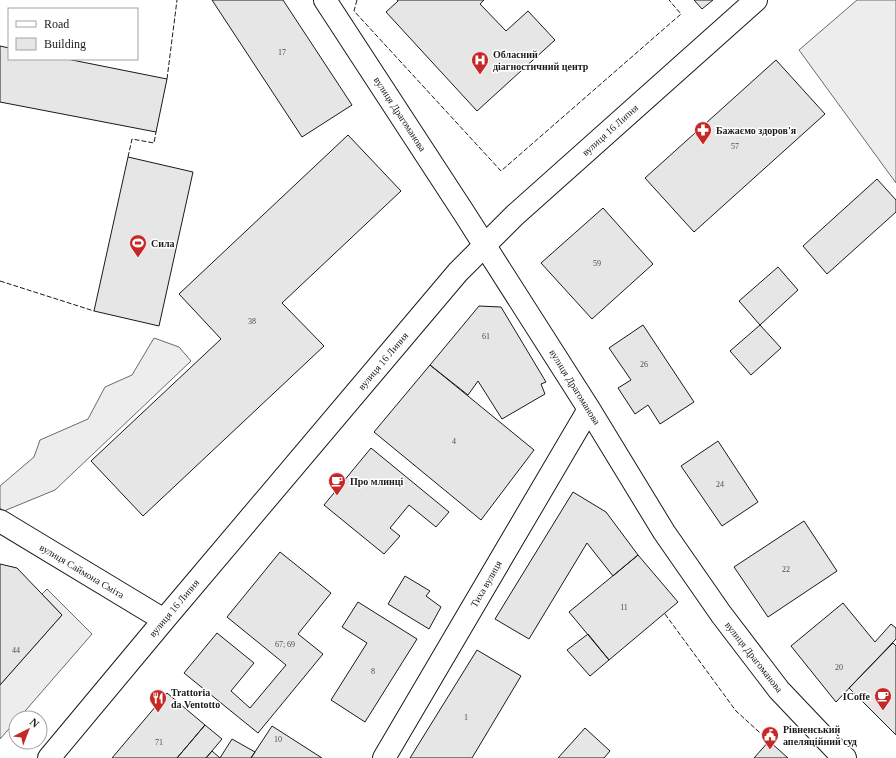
<svg xmlns="http://www.w3.org/2000/svg" width="896" height="758" viewBox="0 0 896 758" font-family="'Times New Roman',serif">
	<style>
		.built { fill: #ededed; stroke: #6a6a6a }
		.building { fill: #e6e6e6; stroke: #1a1a1a }
		.lines { fill: none; stroke-linecap: round; stroke-linejoin: round }
		.minor-casing { stroke: #1a1a1a; stroke-width: 24 }
		.minor { stroke: #fff; stroke-width: 22 }
		.fence { stroke: #1a1a1a; stroke-width: 1; stroke-dasharray: 5 2; stroke-linecap: butt }
		.labels { text-anchor: middle; dominant-baseline: central; stroke-width: 3; stroke-linejoin: round; paint-order: stroke }
		.number-label { font-size: 8px; fill: #4d4d4d }
		.poi-label { font-size: 10px; font-weight: bold; fill: #1a1a1a; stroke: #fff; text-anchor: start }
		.street-label { font-size: 10px; fill: #1a1a1a; stroke: #fff }
	</style>
	<rect width="100%" height="100%" fill="#fff"/>
	<path class="built" d="M857 0H896V183L799 50Z
		M154 338 179 347 191 361 55 490 4 511 0 508V486L34 457 40 440 88 419 105 387 132 375Z
		M47 589 92 634 19 718H16V721L0 739V685L62 615 42 594Z"/>
	<path class="building" d="M212 0H283L352 105 302 137Z
		M397 0H484L480 4 506 31 528 11 555 40 477 111 386 12 398 1Z
		M694 0H713L702 9Z
		M0 46 9 48V59H67L167 79 156 132 0 102Z
		M776 60 825 114 694 232 645 178Z
		M348 135 401 191 282 303 324 346 143 516 91 461 221 339 179 294Z
		M128 157 193 172 159 326 94 311Z
		M877 179 896 200V212L827 274 803 246Z
		M603 208 653 264 592 319 541 263Z
		M778 267 798 290 760 325 739 301Z
		M479 306 501 307 546 382 541 384 545 394 502 419 478 381 468 395 430 365Z
		M643 325 694 402 660 424 648 405 635 414 618 388 631 380 609 348Z
		M760 325 781 348 751 375 730 351Z
		M430 365 534 450 481 520 374 432Z
		M718 441 758 502 722 526 681 466Z
		M371 448 449 512 436 527 409 505 390 528 400 536 384 554 324 505Z
		M573 492 606 512 638 555 613 576 587 543 529 639 495 619Z
		M804 521 837 571 768 617 734 567Z
		M280 552 331 593 298 634 323 654 258 733 184 673 217 633 254 663 231 691 250 708 286 665 227 617Z
		M638 555 678 602 609 660 569 612Z
		M0 564 17 568 62 615 0 685Z
		M405 576 430 591 426 596 441 607 429 629 388 604Z
		M358 602 417 639 365 722 331 700 367 643 342 627Z
		M843 603 875 642 891 624 896 628V639L836 702 791 646Z
		M588 634 609 660 590 676 567 650Z
		M893 643 896 646V735L849 688Z
		M477 650 521 676 472 758H410Z
		M167 693 205 725 177 758H112Z
		M205 725 222 739 206 758H177Z
		M272 726 322 758H251Z
		M585 728 610 751 604 758H558Z
		M232 739 255 752 251 758H220Z
		M769 741 788 758H754Z
		M212 751 220 758H206Z"/>
	<g class="lines">
		<g class="minor-casing">
			<path id="minor" d="M325 0 464 213 589 409 664 532 721 614 779 690 835 749 845 758
				M0 521 164 620
				M49 758 164 620 458 272 515 215 756 0
				M384 758 589 409"/>
		</g>
		<use href="#minor" class="minor"/>
		<path class="fence" d="M357 0 354 11 501 171 681 14 669 0
			M167 79 177 0
			M128 157 132 139 154 143 156 132
			M0 281 94 311
			M665 614 736 711 769 741"/>
	</g>
	<defs>
		<g id="hospital-pin" transform="scale(0.9)"><path d="M0 17L-7.5 6A9.5 9.5 0 1 1 7.5 6Z" fill="#c62828" stroke="#fff"/><path d="M-5-5h3v3.5h4V-5h3V5h-3V1.5h-4V5h-3Z" fill="#fff"/></g>
		<g id="pharmacy-pin" transform="scale(0.9)"><path d="M0 17L-7.5 6A9.5 9.5 0 1 1 7.5 6Z" fill="#c62828" stroke="#fff"/><path d="M-2-6h4v4h4v4h-4v4h-4v-4h-4v-4h4Z" fill="#fff"/></g>
		<g id="stadium-pin" transform="scale(0.9)"><path d="M0 17L-7.5 6A9.5 9.5 0 1 1 7.5 6Z" fill="#c62828" stroke="#fff"/><path d="M0-5a6.5 5 0 1 0 0 10a6.5 5 0 1 0 0-10ZM-3.5-1.8h7v3.6h-7Z" fill="#fff"/></g>
		<g id="cafe-pin" transform="scale(0.9)"><path d="M0 17L-7.5 6A9.5 9.5 0 1 1 7.5 6Z" fill="#c62828" stroke="#fff"/><path d="M-5.5-4.5H6V0H3Q3 3.5 0 3.5H-2.5Q-5.5 3.5-5.5 0ZM3-3.2v2h1.7v-2ZM-6 4.5H4V6H-6Z" fill="#fff"/></g>
		<g id="restaurant-pin" transform="scale(0.9)"><path d="M0 17L-7.5 6A9.5 9.5 0 1 1 7.5 6Z" fill="#c62828" stroke="#fff"/><path d="M-5-6h1v4h1v-4h1v4h1v-4h1v5L-1.5 .5V6h-2V.5L-5-1ZM5-6V6H3V1.5H1.5Q1.5-4 5-6Z" fill="#fff"/></g>
		<g id="civic-pin" transform="scale(0.9)"><path d="M0 17L-7.5 6A9.5 9.5 0 1 1 7.5 6Z" fill="#c62828" stroke="#fff"/><path d="M-.6-6.5H3V-4.5H.6V-3L4-1V1h2V6H-6V1h2V-1L-.6-3ZM-1.2 2.5V6h2.4V2.5Z" fill="#fff"/></g>
	</defs>
	<g fill-rule="evenodd">
		<use href="#hospital-pin" x="480" y="60"/>
		<use href="#pharmacy-pin" x="703" y="130"/>
		<use href="#stadium-pin" x="138" y="243"/>
		<use href="#cafe-pin" x="337" y="481"/>
		<use href="#cafe-pin" x="883" y="696"/>
		<use href="#restaurant-pin" x="158" y="698"/>
		<use href="#civic-pin" x="770" y="735"/>
	</g>
	<g class="labels">
		<g class="number-label">
			<text x="282" y="52">17</text>
			<text x="735" y="146">57</text>
			<text x="597" y="263">59</text>
			<text x="252" y="321">38</text>
			<text x="486" y="336">61</text>
			<text x="644" y="364">26</text>
			<text x="454" y="441">4</text>
			<text x="720" y="484">24</text>
			<text x="786" y="569">22</text>
			<text x="624" y="607">11</text>
			<text x="285" y="644">67; 69</text>
			<text x="16" y="650">44</text>
			<text x="839" y="667">20</text>
			<text x="373" y="671">8</text>
			<text x="466" y="717">1</text>
			<text x="278" y="739">10</text>
			<text x="159" y="742">71</text>
		</g>
		<g class="poi-label">
			<text x="493" y="54">Обласний<tspan x="493" dy="12">діагностичний центр</tspan></text>
			<text x="716" y="130">Бажаємо здоров'я</text>
			<text x="151" y="243">Сила</text>
			<text x="350" y="481">Про млинці</text>
			<text x="171" y="692">Trattoria<tspan x="171" dy="12">da Ventotto</tspan></text>
			<text x="870" y="696" text-anchor="end">ICoffe</text>
			<text x="783" y="729">Рівненський<tspan x="783" dy="12">апеляційний суд</tspan></text>
		</g>
		<g class="street-label">
			<text transform="translate(400 114) rotate(57)">вулиця Драгоманова</text>
			<text transform="translate(610 130) rotate(-42)">вулиця 16 Липня</text>
			<text transform="translate(383 361) rotate(-50)">вулиця 16 Липня</text>
			<text transform="translate(575 387) rotate(58)">вулиця Драгоманова</text>
			<text transform="translate(82 571) rotate(31)">вулиця Саймона Сміта</text>
			<text transform="translate(486 584) rotate(-60)">Тиха вулиця</text>
			<text transform="translate(174 608) rotate(-50)">вулиця 16 Липня</text>
			<text transform="translate(754 657) rotate(52)">вулиця Драгоманова</text>
		</g>
	</g>
	<rect x="8" y="8" width="130" height="52" fill="#ffffff" stroke="#a3a3a3"/>
	<rect x="16" y="21" width="20" height="6" fill="#ffffff" stroke="#a3a3a3"/>
	<text x="44" y="28" font-size="12" fill="#1a1a1a">Road</text>
	<rect x="16" y="38" width="20" height="12" fill="#e6e6e6" stroke="#a3a3a3"/>
	<text x="44" y="48" font-size="12" fill="#1a1a1a">Building</text>
	<g transform="translate(28 730) rotate(42)"><circle r="19" fill="#ffffff" stroke="#a3a3a3"/>
	<path d="M0-3L7 15L0 10L-7 15Z" fill="#c62828"/>
	<text y="-6" font-size="11" font-weight="bold" text-anchor="middle" fill="#1a1a1a">N</text>
	</g>
</svg>
